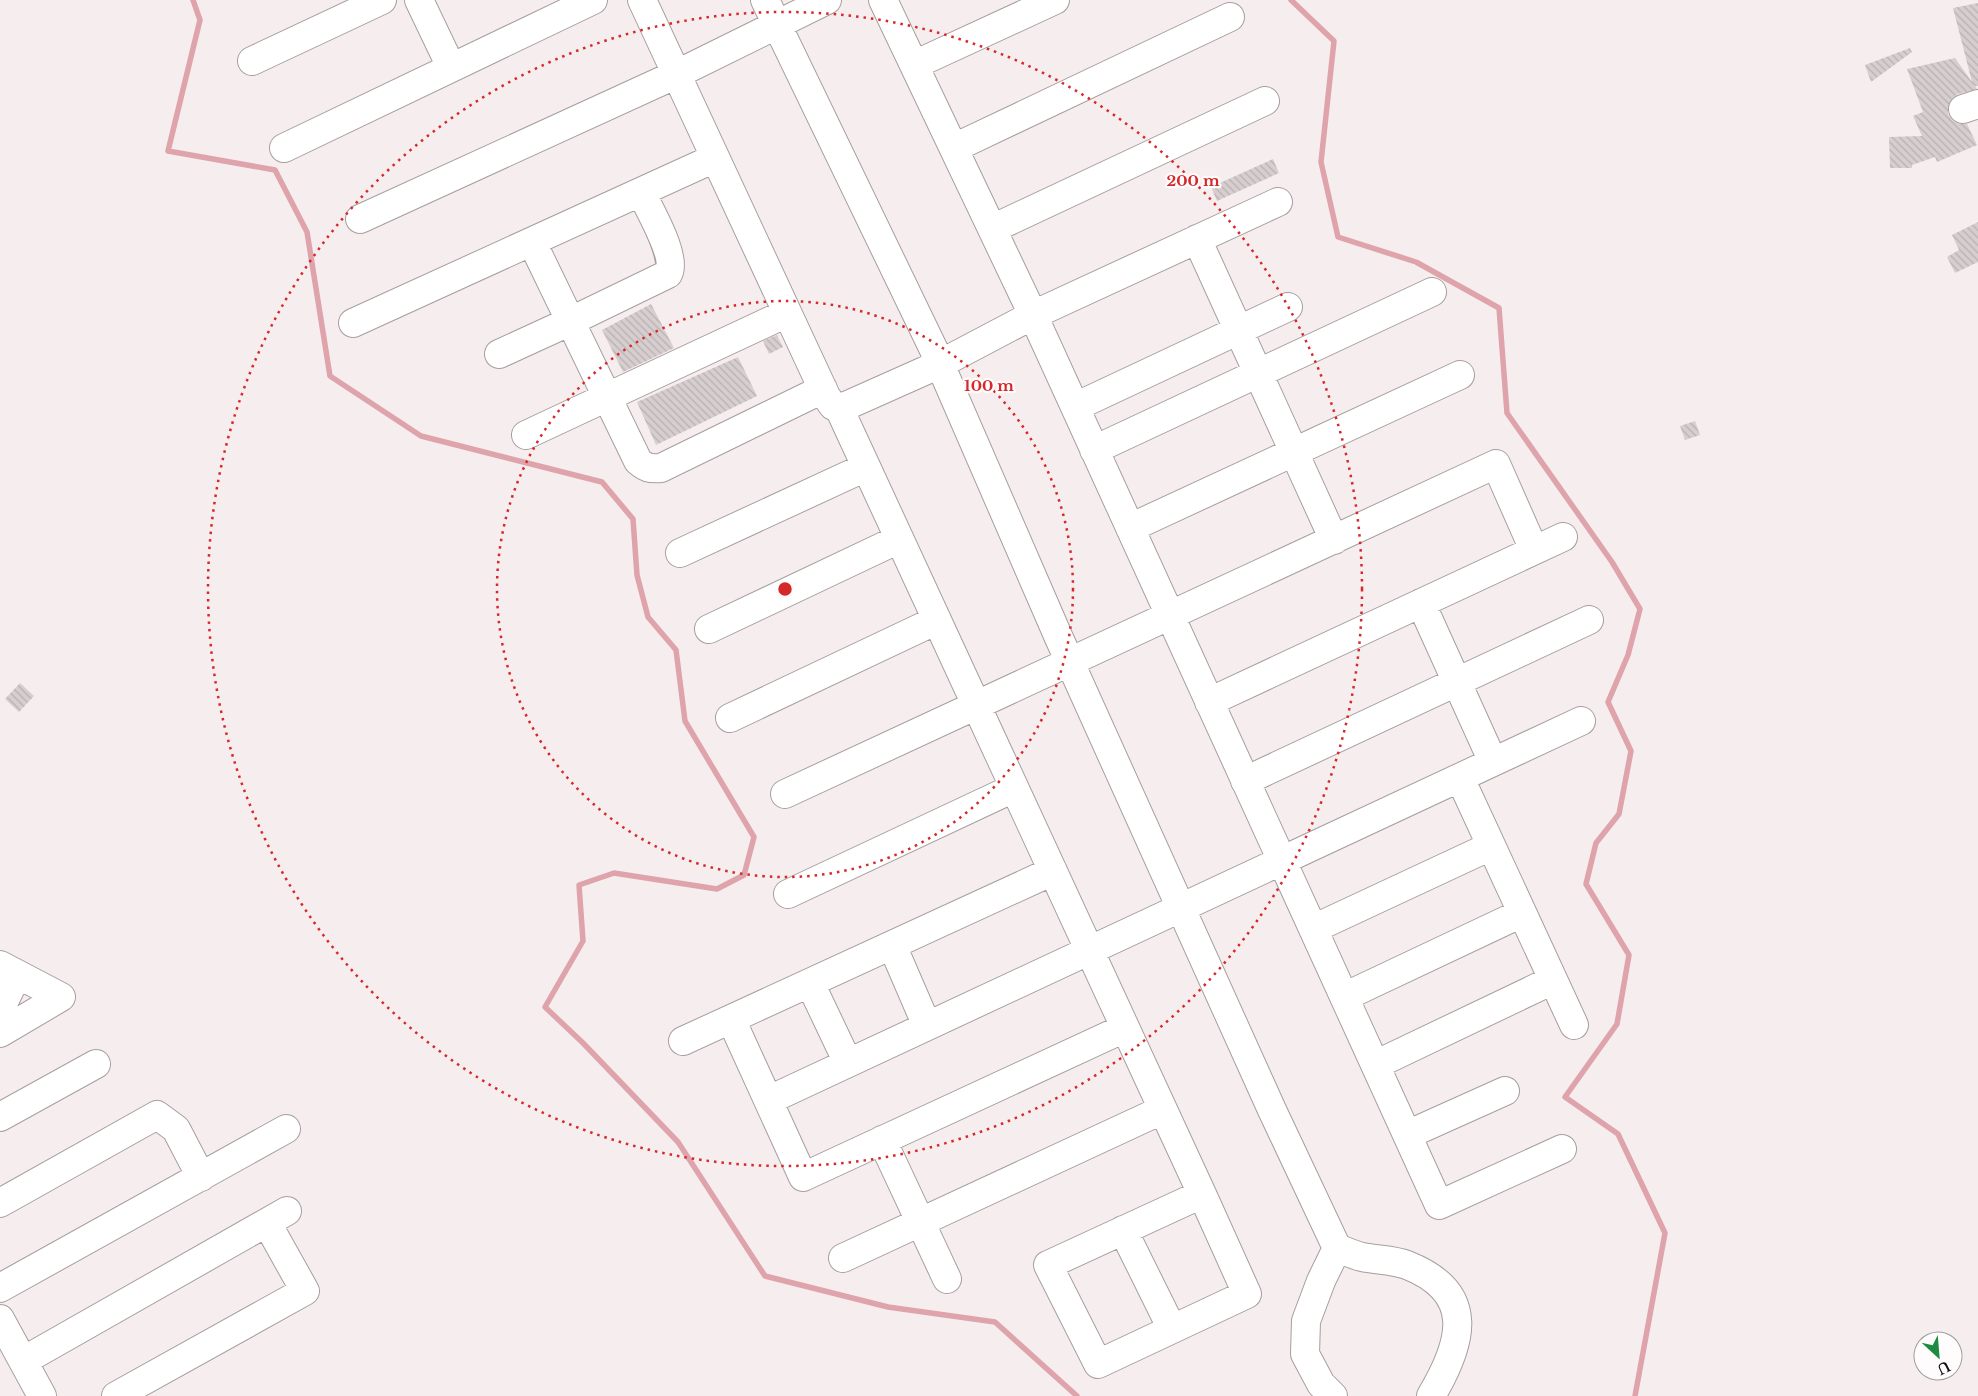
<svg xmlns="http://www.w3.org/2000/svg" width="1978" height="1396" viewBox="0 0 1978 1396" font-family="'Libre Baskerville',serif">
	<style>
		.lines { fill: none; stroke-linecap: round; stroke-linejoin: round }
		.stream { stroke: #dea3ab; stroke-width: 5.5 }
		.building { fill: url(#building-back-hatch) }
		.minor-casing { stroke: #a79e9f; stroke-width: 30 }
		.minor { stroke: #fff; stroke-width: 28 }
		.ring { fill: none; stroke: #d62828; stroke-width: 2.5; stroke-dasharray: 2.5 5 }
		.centre { fill: #d62828; stroke: #fefcfc; stroke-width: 2.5 }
		.ring-label { font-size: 15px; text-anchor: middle; font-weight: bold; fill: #d62828; stroke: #fefcfc; stroke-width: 4.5; stroke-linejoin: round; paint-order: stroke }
	</style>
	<defs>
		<pattern id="building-back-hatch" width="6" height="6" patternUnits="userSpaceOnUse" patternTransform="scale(1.25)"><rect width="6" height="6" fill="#d7cecf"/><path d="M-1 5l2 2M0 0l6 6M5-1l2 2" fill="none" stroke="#b8b0b1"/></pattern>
	</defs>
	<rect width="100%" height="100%" fill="#f6edee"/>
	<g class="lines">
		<path class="stream" d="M193 0 200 20 168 151 275 170 307 232 330 376 421 436 602 482 633 519 637 575 648 617 676 650 685 721 754 837 744 875 717 889 614 873 579 885 583 941 545 1007 583 1043 678 1142 765 1276 888 1307 995 1322 1077 1396
			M1291 0 1334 41 1321 162 1338 237 1416 262 1499 308 1507 413 1612 562 1640 609 1628 655 1608 702 1631 751 1619 814 1596 843 1586 884 1629 955 1617 1024 1565 1097 1618 1134 1665 1233 1635 1396"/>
	</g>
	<path class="building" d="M1978 3V86H1975L1977 89 1958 94 1952 98 1948 106V114L1952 120 1959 124H1967L1977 145 1937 162 1935 157 1912 165V168H1890L1889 137 1922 136 1913 116 1923 112 1907 69 1955 58 1972 82 1953 8Z
		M1910 48 1912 52 1871 82 1865 65Z
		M1273 159 1279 173 1217 201 1211 187Z
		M1978 222V262L1955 273 1947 257 1959 250 1952 235Z
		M651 304 674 348 623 372 602 330Z
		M777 335 783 347 769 354 763 341Z
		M738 357 757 396 656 445 637 402Z
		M1695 421 1700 435 1685 440 1680 426Z
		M20 683 34 696 19 712 5 699Z"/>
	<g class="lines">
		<g class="minor-casing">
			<path id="minor" d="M419 0 451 67
				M642 0 826 396 833 406 839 408 848 405 940 364 1033 315 1278 202
				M765 0 933 348 1059 638 1272 1110 1337 1248C1345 1251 1354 1255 1362 1257 1377 1260 1394 1260 1407 1265 1478 1293 1462 1344 1431 1396
				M883 0 1033 315 1439 1205 1562 1149
				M252 61 382 0
				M914 65 1055 0
				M1963 109 1978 104
				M284 148 593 0
				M954 148 1230 17
				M360 219 677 74 827 0
				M992 229 1265 101
				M1197 239 1334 540
				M532 242 638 461C646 468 650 469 661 468L823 389
				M353 323 715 158
				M499 354 571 321 668 274C678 258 649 209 641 192
				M1075 407 1288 307
				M839 408 1202 1194 1247 1294 1098 1364 1048 1265 1202 1194
				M526 435 787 313
				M1094 450 1432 292
				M1130 528 1460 375
				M680 553 866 467
				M1421 603 1493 762
				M709 629 899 539
				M1209 702 1563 537
				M730 718 937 620
				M1460 778 1574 1025
				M1245 781 1589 620
				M785 794 1496 464 1534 550
				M788 894 1014 788
				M1313 929 1491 846
				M892 945 927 1026
				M0 965 61 997 0 1033
				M810 983 848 1063
				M1344 997 1522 913
				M0 1010 17 975
				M731 1019 803 1177 1125 1028
				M683 1041 1053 871
				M1375 1065 1553 980
				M769 1100 1581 721
				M0 1117 96 1064
				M1407 1135 1505 1091
				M882 1140 947 1279
				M0 1203 157 1115 176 1129 201 1177
				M1123 1230 1172 1329
				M843 1258 1162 1110
				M0 1288 286 1129
				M0 1319 42 1396
				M23 1361 287 1211
				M116 1396 305 1291 267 1223
				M1333 1396 1321 1384 1305 1354 1306 1321 1321 1281 1337 1248"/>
		</g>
		<use href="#minor" class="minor"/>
	</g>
	<g class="ring">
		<circle cx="785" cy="589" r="288"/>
		<circle cx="785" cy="589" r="577"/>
	</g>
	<circle cx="785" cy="589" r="8" class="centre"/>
	<g class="ring-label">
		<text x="1193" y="186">200 m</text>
		<text x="989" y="391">100 m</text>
	</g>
	<g transform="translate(1938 1356) rotate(154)"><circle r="24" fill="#fefcfc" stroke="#9f9c9d"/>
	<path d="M0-4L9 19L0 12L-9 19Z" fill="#1f8a41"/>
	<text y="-8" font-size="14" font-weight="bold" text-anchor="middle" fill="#100d0e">U</text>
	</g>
</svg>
